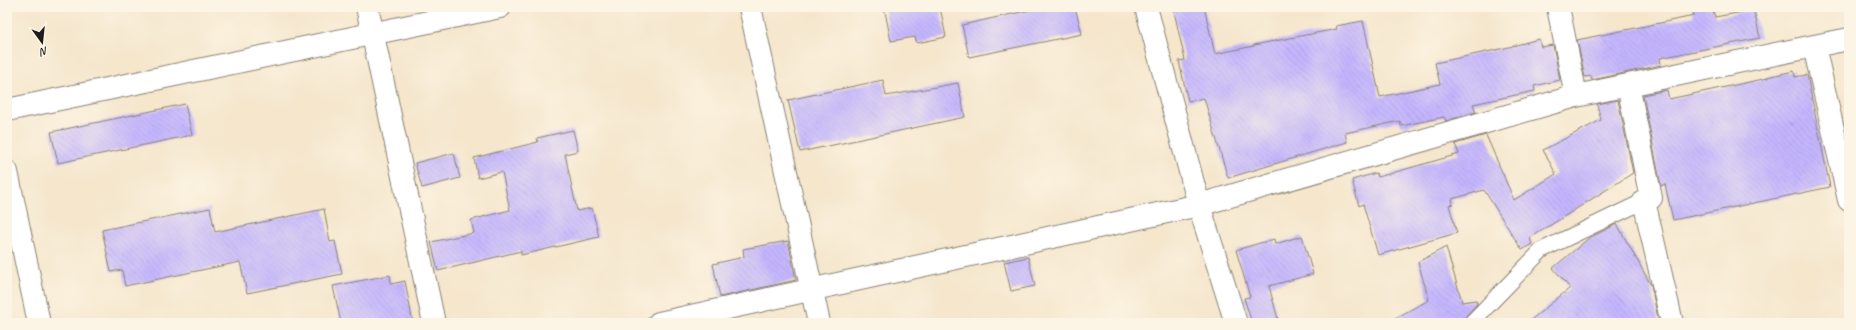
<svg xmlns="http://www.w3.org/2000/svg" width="1856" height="330" viewBox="0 0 1856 330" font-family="Caveat,sans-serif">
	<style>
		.building { fill: url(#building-back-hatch) }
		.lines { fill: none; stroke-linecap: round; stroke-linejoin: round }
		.service-casing { stroke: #888174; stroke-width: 17 }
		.minor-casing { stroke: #888174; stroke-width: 24 }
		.secondary-casing { stroke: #888174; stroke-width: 24 }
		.service { stroke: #fff; stroke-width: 15 }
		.minor { stroke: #fff; stroke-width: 22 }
		.secondary { stroke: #fff; stroke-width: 22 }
	</style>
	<defs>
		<pattern id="building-back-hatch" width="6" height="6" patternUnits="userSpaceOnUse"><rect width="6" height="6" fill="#c4b6fe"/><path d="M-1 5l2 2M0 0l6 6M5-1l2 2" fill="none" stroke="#a89cd9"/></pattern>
	</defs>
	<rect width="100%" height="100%" fill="#fcf5e5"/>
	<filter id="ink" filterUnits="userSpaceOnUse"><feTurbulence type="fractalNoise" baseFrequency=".025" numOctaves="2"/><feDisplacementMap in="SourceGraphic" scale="8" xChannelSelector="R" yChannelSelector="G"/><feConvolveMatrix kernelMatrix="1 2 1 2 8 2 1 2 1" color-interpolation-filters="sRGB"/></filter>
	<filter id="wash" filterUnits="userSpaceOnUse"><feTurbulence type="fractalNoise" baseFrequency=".012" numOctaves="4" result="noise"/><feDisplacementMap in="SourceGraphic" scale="16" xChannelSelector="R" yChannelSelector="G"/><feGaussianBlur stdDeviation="0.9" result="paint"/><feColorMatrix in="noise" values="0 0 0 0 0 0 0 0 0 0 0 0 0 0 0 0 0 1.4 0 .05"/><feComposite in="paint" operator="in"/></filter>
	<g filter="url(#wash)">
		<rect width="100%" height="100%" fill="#f5e6cc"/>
		<g id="blocks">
			<path class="building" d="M884 7H940L946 37 917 43 915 37 891 41Z
				M1044 7H1075L1082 34 969 57 962 25Z
				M1173 7H1204L1215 54 1254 46V45L1337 29 1336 26 1363 21 1380 97 1440 84 1435 63 1505 48 1539 39 1541 47 1553 45 1560 80 1534 86 1535 91 1473 104 1476 112 1446 121 1444 117 1401 126 1400 121 1345 133 1347 142 1228 178 1204 98 1188 101 1179 61 1185 60Z
				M1692 7H1712L1715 17 1754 10 1760 38 1660 58 1661 65 1592 80 1591 76 1585 77 1577 40 1694 16Z
				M1794 71 1795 77 1807 75 1830 187 1673 220 1665 184 1661 186 1643 95 1667 90 1669 99 1768 78 1767 77Z
				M883 80 886 96 958 83 965 117 800 152 788 100Z
				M1618 100 1633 173 1530 238 1532 244 1522 250 1484 190 1452 199 1453 204 1449 205 1457 233 1378 255 1363 204 1359 206 1352 180 1376 173 1378 177 1459 154 1455 144 1486 135 1514 200 1556 174 1543 150 1601 120 1597 104Z
				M185 104 192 135 58 163 51 132Z
				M573 130 578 151 565 154 577 211 592 208 599 237 521 255V251L438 271 431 242 474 233 471 220 510 210 502 172 478 178 474 158 538 142 537 138Z
				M454 153 460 178 422 188 415 163Z
				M210 208 215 232 324 209 330 242 335 241 342 274 247 293 240 262 125 286 122 270 111 272 102 230Z
				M1617 224 1651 285 1659 323H1527L1570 288 1553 268 1589 238Z
				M1302 236 1313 274 1269 286 1279 323H1252L1244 298 1250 297 1236 250 1274 239 1275 244Z
				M788 241 796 280 720 297 713 264 744 257 743 249Z
				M1446 247 1462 302 1476 300 1477 304 1465 317 1462 323H1386L1429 300 1418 262Z
				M1028 257 1035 286 1011 291 1004 262Z
				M390 275 391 284 405 281 413 323H341L333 286Z"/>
		</g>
	</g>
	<g filter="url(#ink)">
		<use href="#blocks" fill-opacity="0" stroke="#888174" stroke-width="1"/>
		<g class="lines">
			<g class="service-casing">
				<path id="service" d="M1471 323 1542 250 1644 201"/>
			</g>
			<g class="minor-casing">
				<path id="minor" d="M367 7 434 323
					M750 7 819 323
					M1146 7 1199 205 1236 323
					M1558 7 1576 96
					M1814 46 1849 39
					M1628 85 1651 198 1644 201 1672 323
					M7 110 500 7
					M659 323 1199 205 1576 96 1814 46 1849 200"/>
			</g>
			<g class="secondary-casing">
				<path id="secondary" d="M7 172 39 323"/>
			</g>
			<use href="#service" class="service"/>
			<use href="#minor" class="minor"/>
			<use href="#secondary" class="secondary"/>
		</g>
	</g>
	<rect width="1856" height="330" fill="none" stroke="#fcf5e5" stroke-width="24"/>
	<g transform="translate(42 42) rotate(165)" stroke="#fcf5e5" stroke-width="3" paint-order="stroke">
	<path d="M0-3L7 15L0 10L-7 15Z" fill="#1c1c1c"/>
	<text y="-6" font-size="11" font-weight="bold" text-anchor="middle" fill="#1c1c1c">N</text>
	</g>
</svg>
